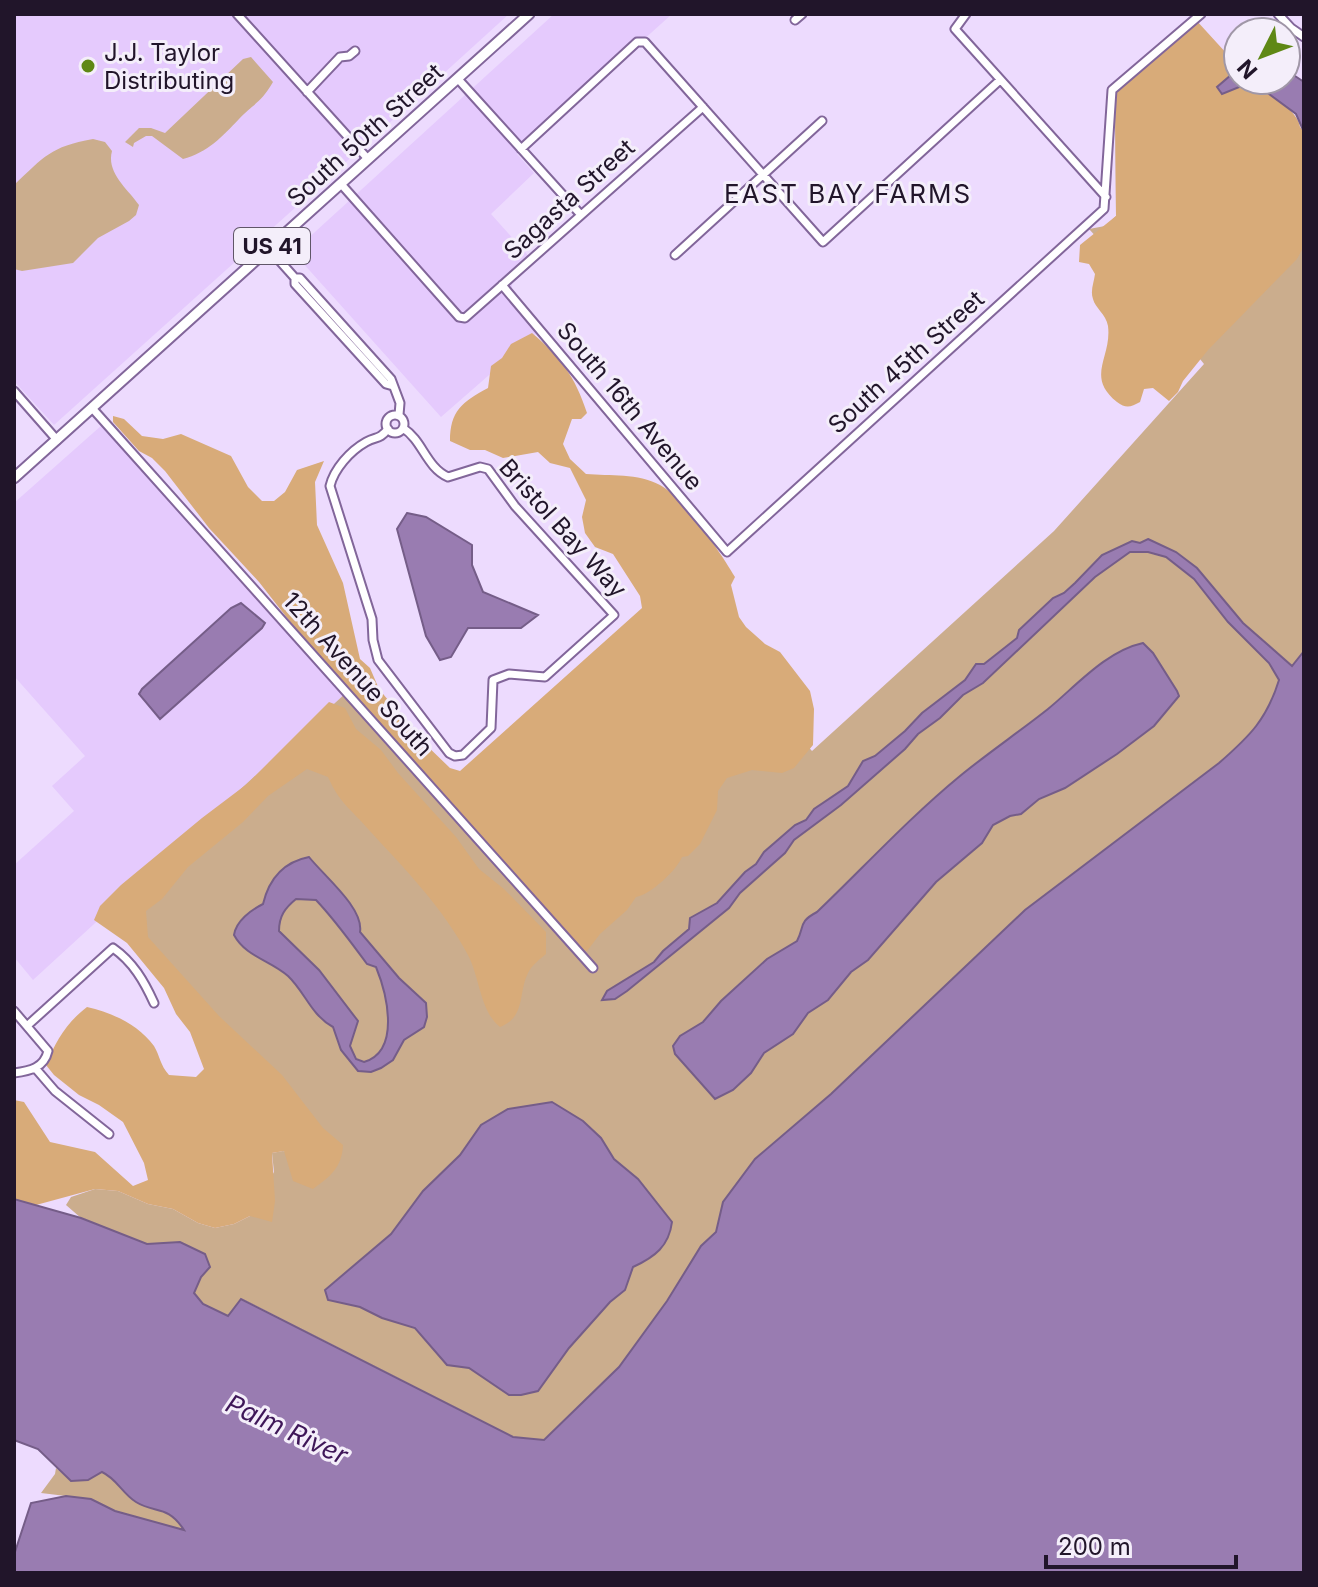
<svg xmlns="http://www.w3.org/2000/svg" width="1318" height="1587" viewBox="0 0 1318 1587" font-family="Inter,sans-serif">
	<style>
		.built { fill: #e5cafd }
		.green { fill: #cbad8d }
		.forest { fill: #d8ab79 }
		.water { fill: #997cb1; stroke: #755d88; stroke-width: 2; fill-rule: evenodd }
		.lines { fill: none; stroke-linecap: round; stroke-linejoin: round }
		.minor-casing { stroke: #82669a; stroke-width: 11 }
		.major-casing { stroke: #82669a; stroke-width: 13 }
		.minor { stroke: #fff; stroke-width: 7 }
		.major { stroke: #fff; stroke-width: 9 }
		.poi-dot { fill: #5f8815; stroke: #f4eefa; stroke-width: 3 }
		.labels { text-anchor: middle; dominant-baseline: central; stroke-width: 6; stroke-linejoin: round; paint-order: stroke }
		.shield { fill: #f4eefa; stroke: #605668; stroke-width: 2 }
		.shield-label { font-size: 22px; font-weight: bold; fill: #21152a }
		.poi-label { font-size: 24px; fill: #21152a; stroke: #f4eefa; text-anchor: start }
		.street-label { font-size: 24px; fill: #21152a; stroke: #f4eefa }
		.neighbourhood-label { font-size: 26px; letter-spacing: 2px; fill: #21152a; stroke: #f4eefa }
		.water-label { font-size: 26px; font-style: italic; fill: #3e1658; stroke: #f4eefa }
	</style>
	<rect width="100%" height="100%" fill="#eddbfe"/>
	<path class="built" d="M14 14H235L357 152 54 425 14 381Z
		M239 14H509L365 145 312 96Z
		M554 14H672L517 154 534 173 491 214 534 262 512 284V290L544 327 441 417 293 252Z
		M102 425 347 692 33 980 14 957V865L74 811 52 786 85 756 14 676V503Z"/>
	<path class="green" d="M251 57 273 82C261 103 253 104 239 119 223 136 207 153 183 159L152 136H146L134 143 133 147 125 142 139 128H151L165 133 243 59Z
		M1238 66 1223 79 1304 132V767L543 1440 514 1437 242 1299 228 1316 203 1304 194 1293 201 1277 210 1267 180 1242 147 1244 81 1218 66 1205 71 1197 95 1189 118 1191 148 1204 173 1209 198 1223 215 1228 234 1224 250 1216 274 1172 272 1153 283 1151 318 1159 105 913 347 692 483 842 712 638 812 751 1054 531 1204 364 1148 294 1089 229 1105 226 1116 216 1115 91Z
		M93 139 105 142 112 151C106 173 128 189 139 205L136 215 129 221 98 238 73 263 22 271 14 269V185C45 156 50 147 93 139Z
		M56 1468 71 1481 88 1480 102 1472C117 1479 122 1493 136 1502 142 1505 149 1505 155 1507 169 1512 177 1520 185 1531L115 1511 91 1499 41 1493 55 1474Z"/>
	<path class="forest" d="M1196 20 1238 66 1222 94C1229 91 1238 86 1246 86 1262 85 1299 111 1300 127L1304 132V246L1297 259 1208 350 1183 381 1178 392 1169 401 1153 388 1144 389 1140 402C1131 407 1126 409 1117 402 1085 376 1112 358 1108 326 1106 314 1095 308 1093 299 1090 291 1094 282 1095 274L1089 264 1079 262 1080 245 1116 216 1115 91Z
		M532 333C561 358 575 376 587 413L581 419H572L563 444 570 459 586 474C610 476 638 473 660 485 685 499 720 552 735 577L731 585 739 617 746 627 765 644 780 652 810 691 814 709 813 745 794 768 782 773 752 770 727 778 718 791 717 810 700 844 688 856 682 857C677 870 650 895 636 897L627 910 600 934 587 951 580 950 302 637 259 582 209 528 165 471 152 458 139 451 113 422V416L124 419 142 436 163 439 181 434 231 456 248 487 262 501H274L285 492 297 470 324 461 315 482 317 525 343 583 360 659 370 668 379 689 421 740 450 768 460 771 642 608 640 596 613 554 595 547 585 533 582 517 586 500 570 468 550 463 538 452 503 458 485 450H470L450 441C450 411 462 402 488 388L491 366 502 358 511 344Z
		M329 702 345 708 356 729 381 750 398 773 456 837 479 869 504 889 546 932V954C540 959 532 965 528 973 518 993 526 1017 500 1027 480 1011 480 978 468 955 444 909 404 868 369 830 351 809 340 804 328 777L307 769 268 796 243 822 188 867 162 899 146 911 148 937 219 1016 282 1075 323 1128 343 1145C342 1167 331 1176 313 1189L293 1181 284 1151 272 1153 275 1201 272 1222 250 1216 234 1224 215 1228 198 1223 173 1209 148 1204 118 1191 95 1189 36 1205 14 1199V1100L24 1102 50 1142 95 1152 133 1186 148 1180 144 1163 123 1122 99 1105 79 1095 54 1075 46 1065C56 1041 66 1023 87 1007 112 1013 138 1024 154 1046 160 1056 160 1065 169 1075L196 1077 204 1069 190 1032 176 1014 164 988 127 943 94 920 100 906 121 885 202 818 247 784Z"/>
	<path class="water" d="M1238 69V80H1286V70L1304 82V132L1296 114 1261 88 1244 85 1222 94 1217 87Z
		M407 513 426 517 472 545V565L483 592 538 615 521 628H468L451 657 440 660 426 636 397 529Z
		M1148 539 1176 552 1197 568 1243 623 1292 666 1304 651V1573H14V1555L31 1503 66 1496 91 1499 115 1511 184 1530C167 1504 155 1514 136 1502 122 1493 117 1479 102 1472L88 1480 71 1481 38 1449 14 1440V1199L81 1218 147 1244 180 1242 205 1254 210 1267 201 1277 194 1293 203 1304 228 1316 241 1299 513 1437 544 1440 619 1367 667 1301 701 1246 716 1232 723 1202 755 1159 831 1094 1025 910 1219 763C1250 736 1267 719 1279 680L1269 663 1228 622 1194 579 1166 557 1148 552H1130L1095 577 983 683 963 695 940 718 918 734 905 749 841 805 794 840 785 853 740 893 729 908 627 991 615 999 602 1000 607 991 654 962 663 951 689 929 690 918 717 903 745 872 756 864 764 852 795 825 806 820 814 809 848 786 863 761 875 756 905 731 922 713 965 680 976 664H984L1017 638 1019 630 1053 598 1064 593 1075 583 1102 555 1132 541 1140 543Z
		M241 603 265 623 262 628 160 719 139 694 142 689 231 608Z
		M1143 643 1153 653 1177 691 1179 696 1154 726 1117 754 1065 788 1039 799 1021 814 1010 816 993 825 982 843 936 882 868 960 851 972 828 1000 808 1013 793 1034 764 1053 751 1073 733 1090 715 1099 675 1054 673 1046 680 1036 703 1022 721 1001 767 959 797 941C805 926 798 922 817 912 864 867 909 818 960 776 988 753 1019 732 1048 709 1076 686 1106 651 1143 643Z
		M309 857C324 876 364 908 360 932L399 978 426 1003 427 1017 424 1027 404 1040 393 1060 381 1068 371 1072 358 1071 341 1050 333 1027C311 1015 305 992 288 976 270 960 246 957 234 935 236 921 251 910 263 904 269 879 283 862 309 857ZM296 899 316 900C335 920 350 941 367 964L376 967C387 994 401 1051 364 1062L356 1059 350 1046 358 1021 319 970 279 931C279 916 285 908 296 899Z
		M552 1102 583 1121 601 1138 614 1159 638 1179 672 1222C669 1246 655 1257 633 1267L625 1290 610 1302 569 1348 538 1391 521 1395H509L469 1368 447 1365 415 1328 382 1318 360 1307 328 1300 325 1290 391 1234 423 1191 460 1155 481 1125 508 1109Z"/>
	<g class="lines">
		<g class="minor-casing">
			<path id="minor" d="M237 14 368 159
				M966 14 955 29 1106 197
				M1278 14 1291 28 1304 37
				M795 20 802 14
				M458 79 581 215
				M307 92 340 57 349 56 355 51
				M521 149 637 42H645L823 242 1000 80
				M341 184 459 317 465 318 703 107
				M269 249 295 278H300L391 379 400 403 399 415
				M675 255 822 121
				M295 278V284L386 384 393 386
				M502 285 727 552 1104 209 1112 90 1201 14
				M14 391 57 440
				M92 408 593 968
				M386 424a9 9 0 1 1 18 0a9 9 0 1 1-18 0Z
				M388 429C379 440 377 436 366 442 350 451 334 469 330 486L372 619 373 640 378 660 449 753 455 756 463 755 491 728 493 680 509 674 545 677 614 615 515 506 488 469 480 467 448 477C426 467 423 441 403 428
				M14 1011 48 1051C44 1068 30 1071 14 1073
				M28 1025 113 948C133 962 144 981 154 1003
				M36 1069 55 1091 109 1134"/>
		</g>
		<g class="major-casing">
			<path id="major" d="M14 478 529 14"/>
		</g>
		<use href="#minor" class="minor"/>
		<use href="#major" class="major"/>
	</g>
	<circle class="poi-dot" cx="88" cy="66" r="8"/>
	<g class="labels">
		<rect class="shield" x="234" y="228" width="76" height="36" rx="6"/>
		<g class="shield-label">
			<text x="272" y="246">US 41</text>
		</g>
		<g class="poi-label">
			<text x="104" y="52">J.J. Taylor<tspan x="104" dy="28">Distributing</tspan></text>
		</g>
		<g class="street-label">
			<text transform="translate(365 135) rotate(-42)">South 50th Street</text>
			<text transform="translate(569 199) rotate(-42)">Sagasta Street</text>
			<text transform="translate(906 362) rotate(-42)">South 45th Street</text>
			<text transform="translate(630 406) rotate(50)">South 16th Avenue</text>
			<text transform="translate(563 528) rotate(48)">Bristol Bay Way</text>
			<text transform="translate(358 674) rotate(48)">12th Avenue South</text>
		</g>
		<g class="neighbourhood-label">
			<text x="848" y="193">EAST BAY FARMS</text>
		</g>
		<g class="water-label">
			<text transform="translate(287 1429) rotate(25)">Palm River</text>
		</g>
	</g>
	<rect width="1318" height="1587" fill="none" stroke="#21152a" stroke-width="32"/>
	<g transform="translate(1262 56) rotate(228)"><circle r="38" fill="#f4eefa" stroke="#a097a7" stroke-width="2"/>
	<path d="M0-6L14 30L0 20L-14 30Z" fill="#5f8815"/>
	<text y="-12" font-size="22" font-weight="bold" text-anchor="middle" fill="#21152a">N</text>
	</g>
	<path d="M1046 1555v12h190v-12" fill="none" stroke="#21152a" stroke-width="4"/>
	<text x="1058" y="1555" font-size="24" fill="#21152a" stroke="#f4eefa" stroke-width="6" paint-order="stroke">200 m</text>
</svg>
